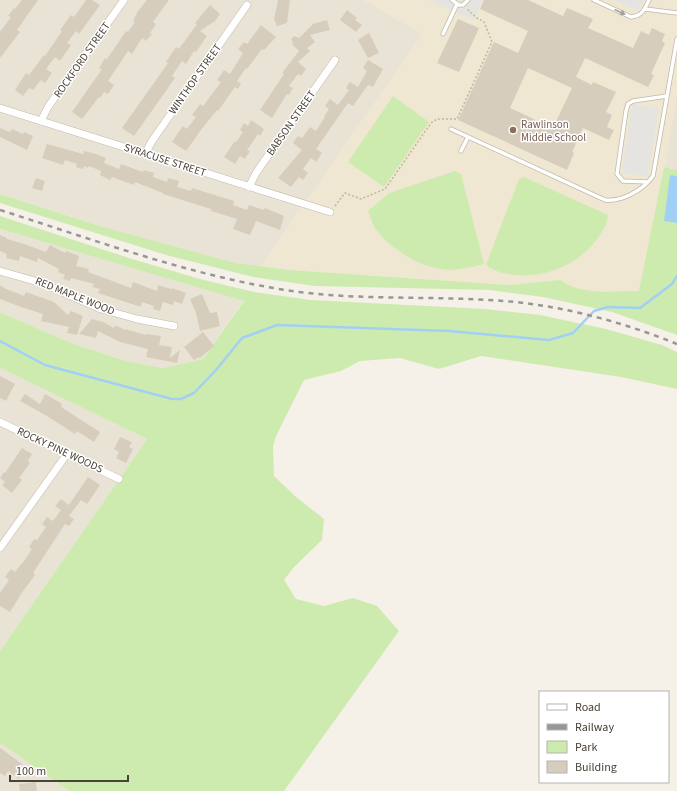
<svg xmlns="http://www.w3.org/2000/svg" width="677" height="791" viewBox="0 0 677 791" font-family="'Source Sans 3',sans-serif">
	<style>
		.residential { fill: #e9e3d6 }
		.education { fill: #efe7d1 }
		.green { fill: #ceebaf }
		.parking { fill: #e6e4e0 }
		.water { fill: #a2d0f4 }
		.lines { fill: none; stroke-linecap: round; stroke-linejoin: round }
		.stream { stroke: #a2d0f4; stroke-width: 2.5 }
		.building { fill: #d7cdbd; fill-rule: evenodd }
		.lane-casing { stroke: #c1b9aa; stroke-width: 5 }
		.street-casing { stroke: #c1b9aa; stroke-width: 8 }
		.path { stroke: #c3b69a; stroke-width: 1.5; stroke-dasharray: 2 2; stroke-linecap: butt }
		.lane { stroke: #fff; stroke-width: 3.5 }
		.street { stroke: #fff; stroke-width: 7 }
		.rail { stroke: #979797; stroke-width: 2.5; stroke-dasharray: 5 5; stroke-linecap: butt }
		.oneway { fill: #a4a09a }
		.education-dot { fill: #8d6e63; stroke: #fff; stroke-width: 1.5 }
		.labels { text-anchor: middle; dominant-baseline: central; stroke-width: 3; stroke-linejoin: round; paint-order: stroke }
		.street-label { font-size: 11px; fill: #494236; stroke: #fff }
		.education-label { font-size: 11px; fill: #785e54; stroke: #fff; text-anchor: start }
	</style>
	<rect width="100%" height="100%" fill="#f5f1e8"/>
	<path class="residential" d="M0 0H364L423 34 261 266 236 263 97 225 0 194Z
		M677 92V170L664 167Z
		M0 229 244 300 203 359 163 368 126 361 71 343 0 312Z
		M0 368 147 439 0 651Z
		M0 743 69 791H0Z"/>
	<path class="education" d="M364 0H677V92L644 301 510 285 290 270 261 266 422 34Z"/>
	<path class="green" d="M393 96 429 122 384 187 348 162Z
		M664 167 677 170V335L612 312 543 297 490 290 315 286 253 277 166 255 0 203V194L97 225 236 263 290 270 510 285 560 280C582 296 613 291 639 291Z
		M455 171 461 174 484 264C476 266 468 268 460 269 428 274 393 252 375 228 372 223 370 216 368 211L389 193Z
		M524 177 608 215C607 220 606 226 603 230 583 265 542 282 503 273 497 272 491 268 486 265L519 179Z
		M0 216 129 258 200 279 254 292 311 300 485 309 540 315 606 329 662 345 677 352V389L621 377 481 356 439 369 400 358 360 361 341 371 304 380 276 436 273 446 274 476 296 497 324 519 322 540 294 567 284 580 296 599 324 606 353 598 377 606 399 631 284 791H69L0 743V651L147 439 0 368V312L71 343 126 361 163 368 203 359 244 301 0 229Z"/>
	<path class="parking" d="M428 0H483L473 20Z
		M614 0H644L639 11Z
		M632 104 659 108 648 177 622 173Z"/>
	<path class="water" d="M670 175 677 176V223L664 221Z"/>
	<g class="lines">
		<path class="stream" d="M0 341 45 365 172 399H181L194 393 216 370 242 338 277 325 449 331 549 340 573 333 594 311 608 307 640 308 672 284 677 276"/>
	</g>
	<path class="building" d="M22 0H38L17 30 20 32 0 58V32L11 17 8 16 14 8 15 9Z
		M86 0H92L100 5 79 34 76 31 67 43 71 45 60 61 55 57 46 69 52 73 45 83 41 80 33 90 29 88 23 96 15 90 26 73 29 75 44 55 45 56 62 31 60 30 71 15 74 17Z
		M147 0H169L153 22 156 24 150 33 152 34 146 41 142 38 132 54 128 51 108 81 114 85 108 94 104 92 100 98 99 97 82 119 72 112 102 69 99 68 105 58 107 59 126 31 128 32 135 22 133 21 138 11Z
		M278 0H290L287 23 277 26 274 19Z
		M484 0H528L563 16 567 8 593 19 588 28 633 48 641 31 649 35 652 28 665 34 662 41 665 43 651 74 654 75 648 87 585 58 576 77 592 85 593 82 616 92 606 112 612 115 607 127 614 130 609 140 583 128 572 152 574 153 567 170 458 120 494 42 518 53 528 31 480 9ZM528 68 572 88 553 128 510 108Z
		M210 5 220 14 215 21 200 31 207 36 196 52 194 51 186 64 182 61 172 76 175 78 134 136 122 128 168 63 166 62 176 47 179 49 197 24 195 23Z
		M347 10 357 18 355 20 362 25 356 32 340 20Z
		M458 19 479 28 459 72 437 63Z
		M327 20 330 30 310 35 315 42 307 48 310 51 298 62 306 69 301 76 298 74 289 86 293 88 289 95 287 94 272 118 260 110 284 74 282 73 299 51 292 44 293 43 291 39 294 36 299 38 313 24Z
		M261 25 276 37 264 50 262 49 247 69 246 68 237 81 241 84 238 89 235 87 218 111 217 110 201 130 186 151 172 142 183 126 187 129 196 117 192 115 200 104 203 106 221 82 217 80 224 70 230 74 243 53 238 49 244 42 247 44Z
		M369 33 379 53 368 58 358 40Z
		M368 60 383 69 373 87 368 85 353 106 348 103 316 149 322 153 316 162 311 158 303 169 308 173 303 180 299 177 291 187 278 178 302 150 293 143 298 136 302 138 310 127 316 131 325 117H324L329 109 325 106 330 99 338 105 349 90 346 88 350 82 358 87 367 71 363 68Z
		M251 120 264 129 260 136 258 134 247 150 250 151 245 159 240 156 235 164 224 157 235 141 236 142 243 132 240 130 244 123 248 126Z
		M0 128 10 132 12 129 23 134 24 132 33 136 27 150 0 137Z
		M47 144 83 154 84 151 96 154 106 158 104 163 119 169 121 164 143 172 144 170 154 173 153 177 167 182 168 178 179 181 177 187 191 191 192 188 234 201 233 205 247 210 249 205 264 210 265 208 284 216 280 230 256 221 250 235 233 229 237 219 211 211V209L163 194V193L135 182 134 185 112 177 110 180 100 175 101 171 89 166 88 168 84 166 83 169 76 167 77 164 65 160 63 165 42 158Z
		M36 178 45 181 42 191 32 188Z
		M0 235 7 238V239L24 244 46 252 50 245 65 253 66 251 79 256 76 266 89 269 88 272 131 288 133 282 157 291 158 285 171 289 172 288 186 293 182 304 174 301 173 305 163 302 160 311 153 309 154 306 142 302 141 307 98 293 100 289 92 287 94 284 71 278 70 281 63 279 65 275 58 272 59 269 38 258 37 262 20 256 19 261 6 258 7 254 0 251Z
		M0 285 4 288 24 296 26 292 54 302 68 315 71 311 83 316 77 335 67 333 69 327 41 321 43 314 21 307 0 299Z
		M202 294 210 313 217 312 220 326 200 331 196 313 190 299Z
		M92 319 103 322 114 328 115 325 125 330V329L146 335V334L161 336 159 345 172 347 170 358 180 350 177 363 146 357 148 349 120 342 98 331 96 338 79 334Z
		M203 332 214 346 200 358 199 357 194 360 184 347Z
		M0 376 15 384 6 401 0 398Z
		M25 394 40 404 45 394 62 404 61 407 100 432 94 442 77 431 75 434 47 416 20 401Z
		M120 437 132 442 129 447 133 449 126 463 116 458 119 452 114 449Z
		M22 448 32 454 28 461 30 463 19 478 22 480 12 493 2 485 5 482 0 478 4 472 5 473Z
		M88 477 100 485 87 504 81 500 69 516 74 519 69 526 65 524 33 573 35 575 21 594 10 612 0 606V593L9 580 5 577 11 569 15 572 21 564H22L32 549 29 547 34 539 37 540 46 527 42 524 47 517 53 521 61 510 55 506 61 499 69 505Z
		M0 748 22 764 19 769 23 772 19 779 8 771 5 776 0 773Z
		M36 782 37 791H20L19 784Z"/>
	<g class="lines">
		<g class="lane-casing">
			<path id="lane" d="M452 0 459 5H463L468 0
				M594 0 631 17C642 16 645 9 649 0
				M645 9 677 13
				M443 34 457 4
				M451 129 605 200C622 202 643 190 653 176L677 39
				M461 151 468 137
				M648 182 623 181 617 174 626 111 628 104 633 101 667 96"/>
		</g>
		<g class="street-casing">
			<path id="street" d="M0 108 330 212
				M41 121 48 107 124 0
				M145 154 152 141 247 5
				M249 187 256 173 335 60
				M0 271 42 283 101 309 137 319 174 326
				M0 422 119 479
				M0 548 67 454"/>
		</g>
		<path class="path" d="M335 206 345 193 361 199 385 189 431 123 437 119H457L492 42 484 22 477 18 467 9"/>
		<use href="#lane" class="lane"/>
		<use href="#street" class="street"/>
		<path class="rail" d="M0 210C98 241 197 278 299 292 371 301 444 295 515 302 571 308 625 323 677 344"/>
	</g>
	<defs><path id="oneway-solid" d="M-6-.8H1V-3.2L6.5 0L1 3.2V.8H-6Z"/></defs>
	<use class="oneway" href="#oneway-solid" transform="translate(620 12) rotate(25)"/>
	<circle class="education-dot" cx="513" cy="130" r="4"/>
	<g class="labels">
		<g class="street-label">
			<text transform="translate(82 60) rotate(-55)">ROCKFORD STREET</text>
			<text transform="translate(195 79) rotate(-55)">WINTHOP STREET</text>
			<text transform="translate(291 123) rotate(-55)">BABSON STREET</text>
			<text transform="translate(165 160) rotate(18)">SYRACUSE STREET</text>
			<text transform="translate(75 296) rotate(22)">RED MAPLE WOOD</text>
			<text transform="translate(60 450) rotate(25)">ROCKY PINE WOODS</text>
		</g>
		<g class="education-label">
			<text x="521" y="124">Rawlinson<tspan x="521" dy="13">Middle School</tspan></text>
		</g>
	</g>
	<rect x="539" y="691" width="130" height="92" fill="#ffffff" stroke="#b6b3af"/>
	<rect x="547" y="704" width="20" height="6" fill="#ffffff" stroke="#b6b3af"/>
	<text x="575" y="711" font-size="12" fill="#494236">Road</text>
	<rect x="547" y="724" width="20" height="6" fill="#979797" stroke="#b6b3af"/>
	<text x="575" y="731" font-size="12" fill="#494236">Railway</text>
	<rect x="547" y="741" width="20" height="12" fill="#ceebaf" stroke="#b6b3af"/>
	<text x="575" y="751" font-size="12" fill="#494236">Park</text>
	<rect x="547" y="761" width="20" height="12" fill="#d7cdbd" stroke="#b6b3af"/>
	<text x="575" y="771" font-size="12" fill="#494236">Building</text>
	<path d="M10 775v6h118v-6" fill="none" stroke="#494236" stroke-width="2"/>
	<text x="16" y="775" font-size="12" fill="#494236" stroke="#ffffff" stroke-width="3" paint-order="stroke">100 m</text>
</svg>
